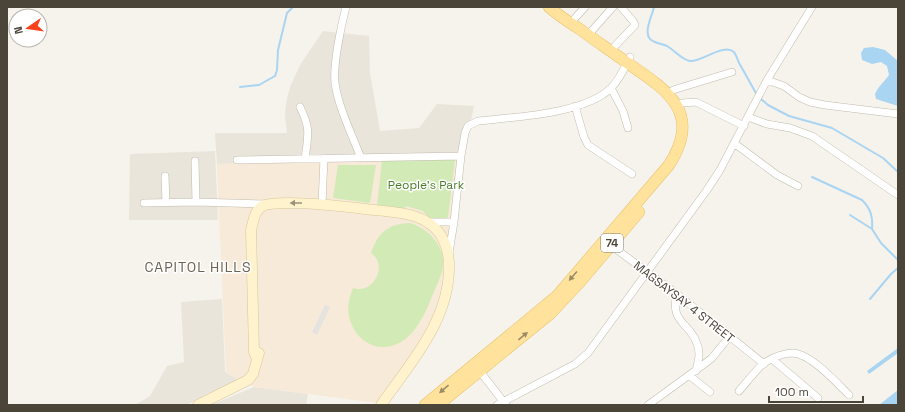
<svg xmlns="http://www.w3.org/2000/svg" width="905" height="412" viewBox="0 0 905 412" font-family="'Space Grotesk',sans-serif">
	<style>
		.residential { fill: #eae5da }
		.commercial { fill: #f7ead8 }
		.green { fill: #d2eab5 }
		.parking { fill: #e5e3e0 }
		.water { fill: #a9d4f2 }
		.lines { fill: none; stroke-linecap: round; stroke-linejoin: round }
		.stream { stroke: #a9d4f2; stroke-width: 2 }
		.street-casing { stroke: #c2bbae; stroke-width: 8 }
		.secondary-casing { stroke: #d6c79b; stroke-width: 11 }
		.primary-casing { stroke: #e6c16a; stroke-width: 12 }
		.street { stroke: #fff; stroke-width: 7 }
		.secondary { stroke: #fff3cd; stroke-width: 10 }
		.primary { stroke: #ffe39c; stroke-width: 11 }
		.oneway { fill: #9c937c }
		.oneway2 { fill: #9c8c66 }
		.labels { text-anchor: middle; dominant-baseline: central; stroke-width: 3; stroke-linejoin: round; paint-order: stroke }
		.shield { fill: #fff; stroke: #817c74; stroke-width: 1 }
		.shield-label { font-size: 11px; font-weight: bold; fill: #4b4439 }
		.park-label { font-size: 12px; fill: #4a7f2a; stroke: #fff }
		.street-label { font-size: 12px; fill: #4b4439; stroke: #fff }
		.quarter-label { font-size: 14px; letter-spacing: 1px; fill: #6e6250; stroke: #fff }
	</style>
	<rect width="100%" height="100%" fill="#f6f3ec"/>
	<path class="residential" d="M323 31 369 36 370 73 380 131 419 128 437 104 474 106 463 160 217 164 215 133H287L285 117 286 103 290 87 300 65Z
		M215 151 218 220H129L130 154Z
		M222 299 225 372 239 380 205 395 187 405H135L150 396 167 366 184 362 181 302Z
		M254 387 308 394 306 405H211Z"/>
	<path class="commercial" d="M382 160H464L452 259 443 297 419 344 377 403 254 387 226 373 217 164Z"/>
	<path class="green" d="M382 160H455L448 217C443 221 435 219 429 218L423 211 406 206 402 211 377 206Z
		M338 165H376L370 203 333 198Z
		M410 223C430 229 448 249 442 271 440 279 436 287 433 294 424 317 410 349 380 347 371 346 363 341 357 334 346 317 346 306 353 288 373 295 389 265 371 253 378 233 387 224 410 223Z"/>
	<path class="parking" d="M325 305 330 307 317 335 312 332Z"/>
	<path class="water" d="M873 47 885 50 898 61V106L876 99 875 94C878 87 884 82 889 75L887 66 881 62 872 64 862 60 861 53 864 48Z
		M898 348V353L869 374 867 371Z
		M898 390V405H879Z"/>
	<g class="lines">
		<path class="stream" d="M654 7C652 17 640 37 655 42 659 44 663 44 667 46 674 50 682 60 690 61 702 62 723 43 734 52 736 55 738 60 739 63 745 73 750 83 756 93
			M240 87 259 85 275 76 277 70 278 50 287 13 293 7
			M761 99 768 105 789 116 832 128 883 158 898 172
			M812 177 862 200C871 209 873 217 872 229
			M850 215 872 229 881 243 898 260
			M870 299 891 274 898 268"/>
		<g class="street-casing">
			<path id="street" d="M346 7C341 26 333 64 335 83 338 106 352 135 361 158
				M575 18 585 7
				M588 35 613 7
				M615 46 635 25 633 21 621 7
				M767 80 784 86 799 97 810 102 825 105 898 114
				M611 88 623 111 628 128
				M673 90 732 72
				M682 103 696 102 744 126
				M575 106 584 137 588 145 632 174
				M300 107C311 129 308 135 305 159
				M748 117 767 124 790 128 812 136 898 195
				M734 143 777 175 798 186
				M237 160 461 156
				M195 161 196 202
				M165 176 166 203
				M144 203 196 202 266 204
				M322 204 324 158
				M427 222H454
				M609 244 677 294 764 364
				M449 253 454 222 461 156 465 133 468 126 478 121C515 117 585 114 611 88 620 79 625 67 630 57
				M677 294C669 323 691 323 697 344 701 353 698 362 696 371
				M772 359 818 398
				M478 369 506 405
				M690 376 710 392
				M739 391C746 383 756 370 764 363 772 358 783 353 793 353 811 354 837 383 849 395
				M497 405 575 364 588 353 707 190 720 170 767 80 812 7
				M648 405 703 365 712 358 729 337"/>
		</g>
		<g class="secondary-casing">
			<path id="secondary" d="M257 359 254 352 251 230C254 220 254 209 265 205 273 203 282 203 290 203 315 203 340 206 365 209 383 211 412 212 427 222 442 231 448 246 449 263 451 319 411 362 381 405
				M198 405 248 380 253 374 259 353"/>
		</g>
		<g class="primary-casing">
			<path id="primary" d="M425 405 557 296 669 165C703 112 667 90 626 62 611 51 596 41 581 30 570 23 559 16 549 7
				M438 405 551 313 580 282 639 212"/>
		</g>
		<use href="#street" class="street"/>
		<use href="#secondary" class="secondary"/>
		<use href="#primary" class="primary"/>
	</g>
	<defs><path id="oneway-solid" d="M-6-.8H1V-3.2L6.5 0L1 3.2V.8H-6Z"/></defs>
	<use class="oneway" href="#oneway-solid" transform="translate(296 203) rotate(-180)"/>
	<g class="oneway2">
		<use href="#oneway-solid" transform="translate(573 276) rotate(131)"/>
		<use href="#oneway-solid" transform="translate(523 336) rotate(-39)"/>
		<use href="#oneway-solid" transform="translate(444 389) rotate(140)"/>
	</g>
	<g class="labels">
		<rect class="shield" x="601" y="234" width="22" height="18" rx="3"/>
		<g class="shield-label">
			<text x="612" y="243">74</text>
		</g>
		<g class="park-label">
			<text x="426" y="185">People's Park</text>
		</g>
		<g class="street-label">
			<text transform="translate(684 302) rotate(38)">MAGSAYSAY 4 STREET</text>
		</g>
		<g class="quarter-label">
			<text x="198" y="267">CAPITOL HILLS</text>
		</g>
	</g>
	<rect width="905" height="412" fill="none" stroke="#4b4439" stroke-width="16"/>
	<g transform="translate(28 28) rotate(257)"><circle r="19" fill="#ffffff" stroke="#b7b4b0"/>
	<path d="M0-3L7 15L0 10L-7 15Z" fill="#fc3f1d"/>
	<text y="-6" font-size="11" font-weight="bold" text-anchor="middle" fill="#4b4439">N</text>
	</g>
	<path d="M769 396v6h94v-6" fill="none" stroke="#4b4439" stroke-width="2"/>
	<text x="775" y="396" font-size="12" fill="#4b4439" stroke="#ffffff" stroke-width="3" paint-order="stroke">100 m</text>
</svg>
